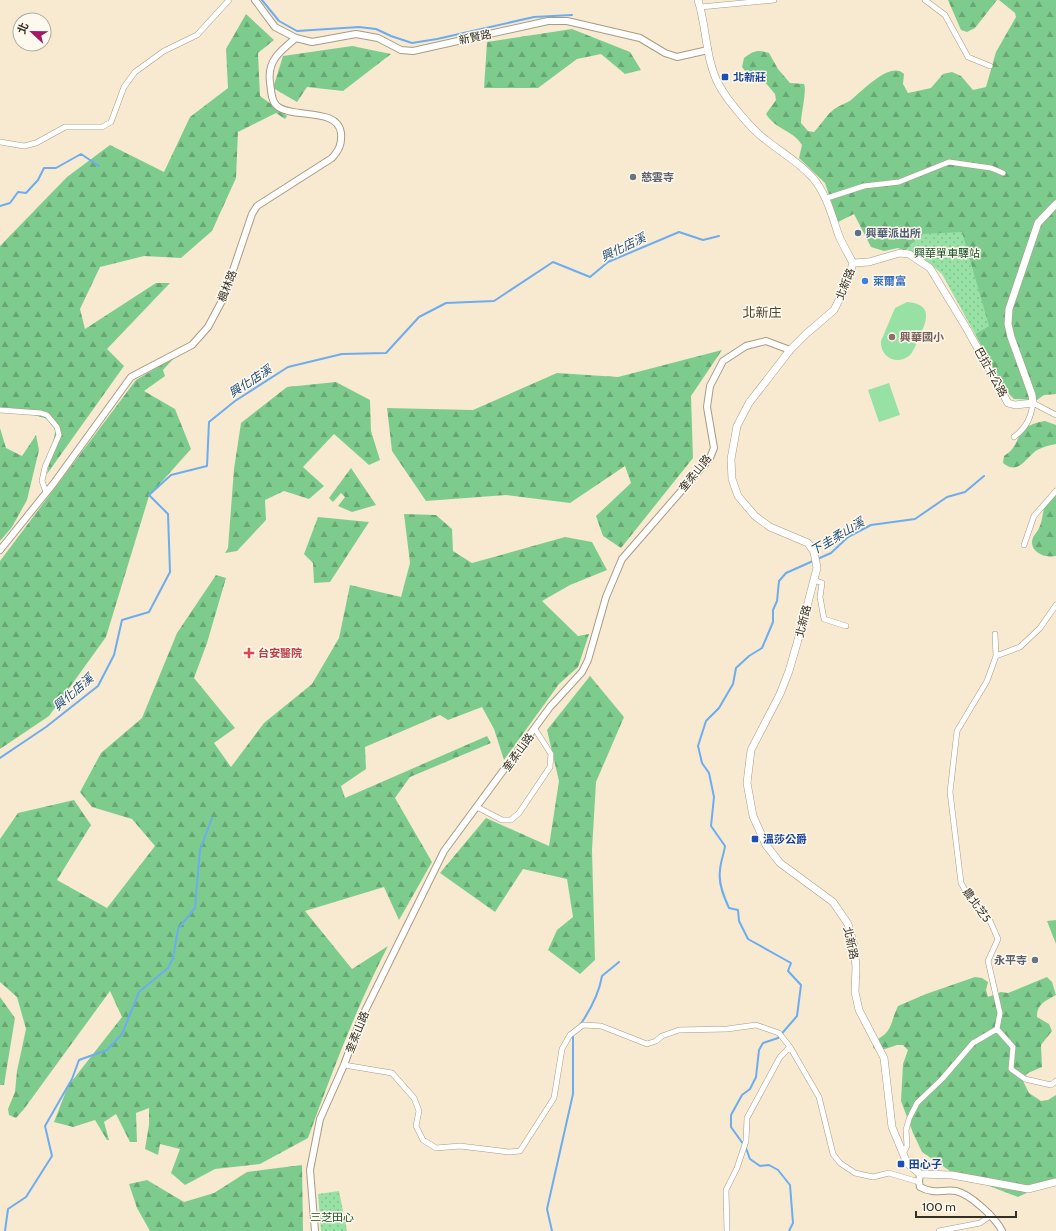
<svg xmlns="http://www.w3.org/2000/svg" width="1056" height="1231" viewBox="0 0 1056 1231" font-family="Cabin,'Noto Sans TC',sans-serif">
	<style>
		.forest { fill: url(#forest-firs) }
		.park { fill: url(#park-dots) }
		.pitch { fill: #97e1a5 }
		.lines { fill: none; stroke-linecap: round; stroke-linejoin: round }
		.stream { stroke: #6cacef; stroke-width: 2 }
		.minor-casing { stroke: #a89b84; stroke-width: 6 }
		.tertiary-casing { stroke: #a89b84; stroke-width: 8 }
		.secondary-casing { stroke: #a89b84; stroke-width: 8 }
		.minor { stroke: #fff; stroke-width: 5 }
		.tertiary { stroke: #fff; stroke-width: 6 }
		.secondary { stroke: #fff; stroke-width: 7 }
		.transit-dot { fill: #1a4fb4; stroke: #fef9ee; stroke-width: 1.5 }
		.worship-dot { fill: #6b7280; stroke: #fef9ee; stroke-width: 1.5 }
		.service-dot { fill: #5c6f8a; stroke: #fef9ee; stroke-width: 1.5 }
		.shop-dot { fill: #3f7fe0; stroke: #fef9ee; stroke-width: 1.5 }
		.education-dot { fill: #8d6e63; stroke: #fef9ee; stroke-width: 1.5 }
		.health-dot { fill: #e0444e; stroke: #fef9ee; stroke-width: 1.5 }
		.labels { text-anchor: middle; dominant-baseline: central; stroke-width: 3; stroke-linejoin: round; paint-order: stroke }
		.street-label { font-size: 11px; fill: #353026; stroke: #fef9ee }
		.transit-label { font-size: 11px; font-weight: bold; fill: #164399; stroke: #fef9ee; text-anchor: start }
		.worship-label { font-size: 11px; font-weight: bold; fill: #5b616d; stroke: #fef9ee; text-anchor: start }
		.service-label { font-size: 11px; font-weight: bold; fill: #4e5e75; stroke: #fef9ee; text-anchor: start }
		.park-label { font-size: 11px; fill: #164e25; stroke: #fef9ee }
		.shop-label { font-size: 11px; font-weight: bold; fill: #366cbe; stroke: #fef9ee; text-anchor: start }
		.education-label { font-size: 11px; font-weight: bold; fill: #785e54; stroke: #fef9ee; text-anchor: start }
		.health-label { font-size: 11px; font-weight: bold; fill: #be3a42; stroke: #fef9ee; text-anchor: start }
		.water-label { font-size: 12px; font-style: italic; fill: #1b4874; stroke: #fef9ee }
		.quarter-label { font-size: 13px; fill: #4e422d; stroke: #fef9ee }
	</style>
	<defs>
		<pattern id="forest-firs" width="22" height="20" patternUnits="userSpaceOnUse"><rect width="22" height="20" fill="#7ecc8d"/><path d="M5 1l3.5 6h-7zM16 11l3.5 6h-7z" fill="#68a673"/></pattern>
		<pattern id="park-dots" width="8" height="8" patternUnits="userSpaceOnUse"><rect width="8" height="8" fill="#97e1a5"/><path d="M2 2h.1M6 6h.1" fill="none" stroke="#83c18e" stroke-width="1.8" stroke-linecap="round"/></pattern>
	</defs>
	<rect width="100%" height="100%" fill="#f8ead1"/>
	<path class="forest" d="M948 0H997L975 28 967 32 961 30Z
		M999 0H1056V394L1044 395 1037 400 1014 399 1006 391 975 334 988 326 922 234 905 251 898 248 884 251 871 247 854 214 838 222 825 183 799 158 802 145C792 129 777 131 766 114L776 100 775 94 759 75 753 71 746 72 742 67 744 58C753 51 758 49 769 53L778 69 790 83 804 84C807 90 801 114 801 123L808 131 814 132C821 125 825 117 832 111 837 106 845 104 851 100 862 91 891 60 904 74L903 84 908 93 931 88 943 74 952 72 961 76 973 90 986 87 996 52 1016 17 1015 13Z
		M246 14 274 40 258 53 260 96 287 116 285 119 276 113 238 132 236 178 212 231 181 258 144 256 100 267 80 309 85 329 156 283H170L107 349 124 366 47 474 57 422 28 413 0 411V246L67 177 110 145 164 172 190 117 228 88 226 49Z
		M572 29 630 52 641 70 625 74 601 54 577 59 538 88H484L487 42Z
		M352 46 391 54 343 91 307 87 297 102 273 88 283 56Z
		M722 350 691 396 693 458 621 548 603 536 596 516 631 483 625 466 570 503 506 495 426 501 392 451 387 408 473 410 557 373 618 377Z
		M175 357 163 370 165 376 144 391 175 409 191 449 149 496 106 637 49 716 0 749V561L136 380Z
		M336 382 370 400 371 431 380 460 369 465 334 434 303 467 324 486 309 499 284 491 265 500 266 520 237 551 225 553 228 548 234 469 241 423 287 387Z
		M1045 421 1056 425V444C1050 445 1043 447 1037 450 1026 457 1019 476 1003 463L1004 456C1026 442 1010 427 1045 421Z
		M0 428 6 448 22 456 36 435 39 450 27 500 12 527 0 541Z
		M351 468 376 505 352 512 338 506 345 497 341 493 333 502 329 498Z
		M1056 492V556C1047 558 1032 554 1032 542 1032 536 1037 533 1039 528 1043 521 1042 511 1046 504 1048 500 1053 496 1056 492Z
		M404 514 436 515 452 529 453 551 472 563 565 537 592 542 607 570 570 585 542 601 578 636 589 634 578 667 559 684 504 760 494 729 482 707 448 720 440 715 365 747 366 769 341 786 345 798 487 736 491 743 410 777 395 798 432 862 399 920 384 887 305 911 352 969 388 946C356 1008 332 1072 308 1138L260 1164 215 1169 185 1185 171 1173 180 1149 160 1144 158 1155 145 1149 149 1125V1108L136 1113 137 1142H130L116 1114 104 1122 109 1140H107L95 1120 73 1127 54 1122 68 1086 122 1017 110 991 24 1109 16 1118 9 1115 8 1109 15 1092 17 1071 26 1029 17 997 0 982V839L18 813 74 800 91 825 57 880 107 908 155 846 132 819 92 807 80 792 101 753 142 718 177 633 216 575 226 578 207 643 194 678 235 728 214 743 231 767 264 723 312 684 339 638 350 585 401 597 410 563Z
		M318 517 369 522 330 582 314 583 313 563 304 554Z
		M590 676 624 717 596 782 592 850 595 960 580 974 548 950 557 930 573 917 567 879 523 869 495 912 440 873 486 818 549 846 559 781 547 730Z
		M1056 920V944L1047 921Z
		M975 977 982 978 988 982 986 990 988 997 1001 992 1008 993 1047 977 1052 982 1056 995C1045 1001 1037 1004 1037 1017L1049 1024 1052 1031 1041 1045 1042 1067 1028 1073 1022 1079 1029 1093 1041 1101 1048 1100 1056 1095V1179L1018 1197 950 1171 922 1152 913 1133 901 1101 903 1064 908 1050 903 1045H897L879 1051 873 1048V1042C894 1031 889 1025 898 1006L926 994Z
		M0 997 15 1018 4 1085H0Z
		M302 1165 303 1231H150L137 1208 129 1184 147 1180 184 1202 214 1193 247 1172Z"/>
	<path class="park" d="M962 232 989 326 975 334 942 274 928 262 907 249 922 234Z
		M339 1191 347 1231H321L318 1194Z"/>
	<path class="pitch" d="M907 302C932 304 928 319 920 335 917 342 915 349 910 355 898 366 880 358 881 341L895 308Z
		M889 383 900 415 879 422 868 390Z"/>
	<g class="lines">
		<path class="stream" d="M262 0 279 21 297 31 359 27 376 29 391 36 412 43 437 39 534 17 572 15
			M0 206 10 203 18 192 26 193 38 180 44 168H56L81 154 99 166
			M0 758 46 727 98 686 114 655 122 620 149 612 170 572 168 514 149 495 171 475 207 466 209 422 235 401 288 367 342 354 386 353 419 317 446 303 494 301 553 262 590 277 608 262 679 232 703 240 719 236
			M580 1025C591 1009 599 994 602 976L619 962
			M5 1231 8 1209 26 1197 52 1156 45 1126 72 1079 79 1060 107 1050 122 1034 139 992 168 968 173 958 178 929 195 908 200 850 212 818
			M552 1231 547 1209 573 1094V1035
			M789 1231 793 1223 790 1185 778 1170 769 1165 760 1166 750 1159 746 1148 731 1127V1115L742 1095 750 1089 756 1077 759 1050 763 1043 778 1038 797 1016 801 985 788 971 791 963 748 939 739 921 738 910 729 908C724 897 718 883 720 871 720 863 724 854 725 846L711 826 714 797 709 773 702 763 698 746 706 721 719 708 733 684 736 668 749 656 762 648 773 622V610L777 601 779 581 786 573 831 553 848 537 871 525 915 519 947 497 965 492 984 476"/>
		<g class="minor-casing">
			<path id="minor" d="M925 0 945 15 968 57 990 66
				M700 7 774 0
				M0 142 24 146 36 143 65 127H102L111 122 124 87 135 72 164 51 197 35 229 0
				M827 198 864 186 899 182 949 162 991 168 1003 173
				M0 410 41 413 47 415 57 427 59 435 45 467 42 481 46 492
				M1014 437C1026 428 1031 418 1033 403L1056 415
				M1024 545 1034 516 1056 491
				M814 580 822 583 820 597 824 619 846 626
				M996 656 1020 647 1040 628 1056 605
				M477 807 502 820H511L519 813 550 767 551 754 535 729
				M997 1029 1013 1047 1011 1069 1025 1079 1051 1085 1056 1081
				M344 1065 392 1073 414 1098 419 1111 416 1126 423 1140 436 1148 460 1146 509 1152 520 1151 554 1098 562 1049 570 1035 583 1025 601 1026 647 1044 656 1041 662 1036 679 1030 727 1029 756 1025 779 1033 790 1047 819 1097 833 1154 840 1163 855 1173 873 1177 889 1173 919 1182
				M903 1154 907 1146 906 1130 909 1119 917 1103 942 1079 973 1043 997 1029 1000 1013 988 961 998 939 990 921 971 900 961 883 950 792 957 731 987 681 996 656 995 634
				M727 1231 726 1190 737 1168 746 1141 747 1118 780 1057 790 1047
				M939 1231 980 1223 990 1216"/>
		</g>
		<g class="tertiary-casing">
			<path id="tertiary" d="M255 0 275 27 296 38 312 42 356 34 378 38 401 50 413 51 548 21H567L640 38 665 53 677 57 708 50
				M0 550 54 483 131 377 192 345 208 327 224 297 252 214 257 206 332 158C339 150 342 144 341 133 338 107 292 119 277 106 271 101 271 89 270 82 267 61 280 51 296 38
				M920 1174 919 1182 920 1187C935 1195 942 1189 956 1191 970 1194 996 1218 1002 1231
				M315 1231 310 1170 320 1119 344 1065 361 1019 444 851 550 707 582 672 588 660 606 597 622 559 710 458 714 448 707 407 710 386 723 361 746 346 766 341 790 350"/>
		</g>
		<g class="secondary-casing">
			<path id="secondary" d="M698 0C707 28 705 59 719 85 727 100 752 130 766 140 782 153 799 162 813 178 827 195 832 216 839 236 843 245 848 254 853 263L846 286 834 310 806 334 790 350 749 403 737 426 731 459 732 479 738 496 755 516 770 527 808 543 814 552 817 568 800 633 789 671 780 694 751 750 747 783 753 816 766 845 780 863 833 902 848 924 854 946 856 967 855 992 859 1010 884 1058 892 1127 907 1163 920 1174 952 1175 1028 1189 1056 1182
				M853 263 869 262 900 253 909 254 930 268 967 329 1008 403 1015 405 1033 403 1032 395 1011 337 1008 324 1009 309 1038 223 1056 204"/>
		</g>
		<use href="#minor" class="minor"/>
		<use href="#tertiary" class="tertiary"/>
		<use href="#secondary" class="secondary"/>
	</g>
	<g class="transit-dot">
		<rect x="721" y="73" width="8" height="8" rx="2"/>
		<rect x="751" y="835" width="8" height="8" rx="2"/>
		<rect x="897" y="1160" width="8" height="8" rx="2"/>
	</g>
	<g class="worship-dot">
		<circle cx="633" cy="177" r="4"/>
		<circle cx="1035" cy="960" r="4"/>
	</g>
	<circle class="service-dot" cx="858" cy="233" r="4"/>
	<circle class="shop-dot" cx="865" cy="281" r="4"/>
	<circle class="education-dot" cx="892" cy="337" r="4"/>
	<path class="health-dot" d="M247 647h4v4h4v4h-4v4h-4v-4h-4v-4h4z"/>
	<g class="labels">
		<g class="street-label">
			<text transform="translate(475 37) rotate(-12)">新賢路</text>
			<text transform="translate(845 284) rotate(-69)">北新路</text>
			<text transform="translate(227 286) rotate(-69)">楓林路</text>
			<text transform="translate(991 372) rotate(61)">巴拉卡公路</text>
			<text transform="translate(695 473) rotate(-51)">奎柔山路</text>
			<text transform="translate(803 621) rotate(-76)">北新路</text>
			<text transform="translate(518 752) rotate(-54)">奎柔山路</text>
			<text transform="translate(977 905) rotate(54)">農北芝5</text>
			<text transform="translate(851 943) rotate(77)">北新路</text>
			<text transform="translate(357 1032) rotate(-68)">奎柔山路</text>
		</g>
		<g class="transit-label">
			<text x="733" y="77">北新莊</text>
			<text x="763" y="839">溫莎公爵</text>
			<text x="909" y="1164">田心子</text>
		</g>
		<g class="worship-label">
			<text x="641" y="177">慈雲寺</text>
			<text x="1027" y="960" text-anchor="end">永平寺</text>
		</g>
		<g class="service-label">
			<text x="866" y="233">興華派出所</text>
		</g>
		<g class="park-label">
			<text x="947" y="253">興華單車驛站</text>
			<text x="332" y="1217">三芝田心</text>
		</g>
		<g class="shop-label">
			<text x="873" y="281">萊爾富</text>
		</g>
		<g class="education-label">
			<text x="900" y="337">興華國小</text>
		</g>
		<g class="health-label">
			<text x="258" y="653">台安醫院</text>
		</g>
		<g class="water-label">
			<text transform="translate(623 247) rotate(-26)">興化店溪</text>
			<text transform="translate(250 381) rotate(-33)">興化店溪</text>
			<text transform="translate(837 536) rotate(-31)">下圭柔山溪</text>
			<text transform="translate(73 692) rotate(-41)">興化店溪</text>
		</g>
		<g class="quarter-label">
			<text x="762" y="312">北新庄</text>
		</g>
	</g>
	<g transform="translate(32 32) rotate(292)"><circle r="19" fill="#fef9ee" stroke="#aea99e"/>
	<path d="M0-3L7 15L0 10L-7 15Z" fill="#a21965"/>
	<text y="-6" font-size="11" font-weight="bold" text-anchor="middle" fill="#353026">北</text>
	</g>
	<path d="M916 1211v6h100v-6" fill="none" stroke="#353026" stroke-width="2"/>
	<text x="922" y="1211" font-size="12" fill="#353026" stroke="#fef9ee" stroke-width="3" paint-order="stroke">100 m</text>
</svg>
